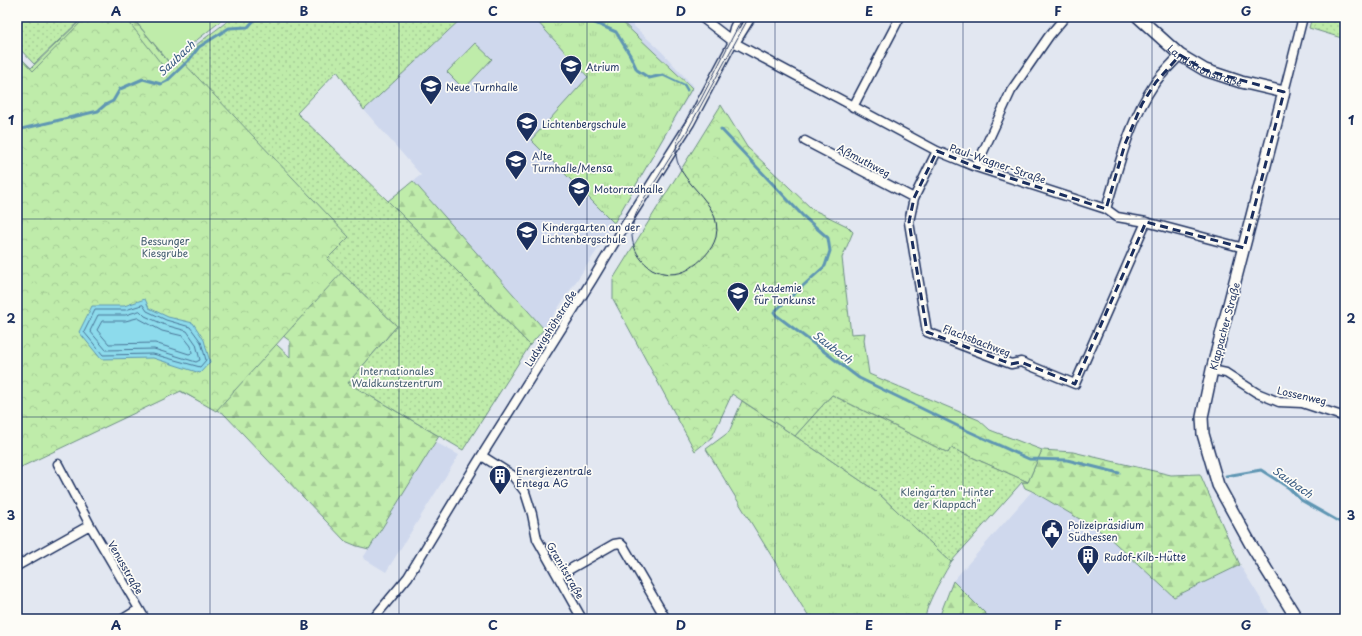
<svg xmlns="http://www.w3.org/2000/svg" width="1362" height="636" viewBox="0 0 1362 636" font-family="'Playpen Sans',sans-serif">
	<style>
		.built { fill: #cfd8ed }
		.grass { fill: url(#grass-tufts); stroke: #6d8e84 }
		.forest { fill: url(#forest-firs); stroke: #6d8e84; fill-rule: evenodd }
		.park { fill: url(#park-crowns); stroke: #6d8e84 }
		.garden { fill: url(#garden-dots); stroke: #6d8e84 }
		.pitch { fill: #bfecaa; stroke: #6d8e84 }
		.water { fill: #8ddbec; stroke: #5f96b3 }
		.lines { fill: none; stroke-linecap: round; stroke-linejoin: round }
		.shore { stroke: #497497; stroke-width: 1 }
		.stream { stroke: #5f96b3; stroke-width: 3 }
		.street-casing { stroke: #1b2f5e; stroke-width: 11 }
		.secondary-casing { stroke: #1b2f5e; stroke-width: 14 }
		.street { stroke: #fdfcf7; stroke-width: 8 }
		.secondary { stroke: #fdfcf7; stroke-width: 11 }
		.tram { stroke: #1b2f5e; stroke-width: 1 }
		.marked { fill: none; stroke: #1b2f5e; stroke-width: 3; stroke-dasharray: 8 5; stroke-linejoin: round }
		.grid { fill: none; stroke: #1b2f5e; stroke-width: 1; stroke-opacity: 0.55 }
		.labels { text-anchor: middle; dominant-baseline: central; stroke-width: 3.5; stroke-linejoin: round; paint-order: stroke }
		.street-label { font-size: 10px; fill: #1b2f5e; stroke: #fdfcf7 }
		.poi-label { font-size: 10px; fill: #1b2f5e; stroke: #fdfcf7; text-anchor: start }
		.park-label { font-size: 10px; fill: #445e71; stroke: #fdfcf7 }
		.water-label { font-size: 11px; font-style: italic; fill: #385a82; stroke: #fdfcf7 }
		.neatline { fill: none; stroke: #1b2f5e; stroke-width: 1.5 }
		.grid-label { font-size: 13px; text-anchor: middle; font-weight: bold; fill: #1b2f5e }
	</style>
	<defs>
		<pattern id="grass-tufts" width="24" height="20" patternUnits="userSpaceOnUse"><rect width="24" height="20" fill="#bfecaa"/><path d="M3 7l-1-3M5 7V3M7 7l1-3M15 17l-1-3M17 17v-4M19 17l1-3" fill="none" stroke="#a4cb95"/></pattern>
		<pattern id="forest-firs" width="22" height="20" patternUnits="userSpaceOnUse"><rect width="22" height="20" fill="#bfecaa"/><path d="M5 1l3.5 6h-7zM16 11l3.5 6h-7z" fill="#a4cb95"/></pattern>
		<pattern id="park-crowns" width="20" height="18" patternUnits="userSpaceOnUse"><rect width="20" height="18" fill="#bfecaa"/><path d="M2 6a3 3 0 1 1 6 0M12 15a3 3 0 1 1 6 0" fill="none" stroke="#a4cb95"/></pattern>
		<pattern id="garden-dots" width="8" height="8" patternUnits="userSpaceOnUse"><rect width="8" height="8" fill="#bfecaa"/><path d="M2 2h.1M6 6h.1" fill="none" stroke="#a4cb95" stroke-width="1.8" stroke-linecap="round"/></pattern>
	</defs>
	<rect width="100%" height="100%" fill="#e2e7f1"/>
	<filter id="ink" filterUnits="userSpaceOnUse"><feTurbulence type="fractalNoise" baseFrequency=".025" numOctaves="2"/><feDisplacementMap in="SourceGraphic" scale="8" xChannelSelector="R" yChannelSelector="G"/><feConvolveMatrix kernelMatrix="1 2 1 2 8 2 1 2 1" color-interpolation-filters="sRGB"/></filter>
	<g filter="url(#ink)">
		<path class="built" d="M463 17H624L661 51 694 87 602 243 544 329 413 181 421 175 364 110Z
			M435 442 459 455 386 572 363 558Z
			M1032 491 1105 534 1174 597 1240 565 1273 619H991L953 581Z"/>
		<path class="grass" d="M536 17H617L692 88 614 223 531 140 588 77 535 19Z
			M742 401 795 436 876 491 951 562C945 573 923 608 926 619H810L706 449 729 432Z"/>
		<path class="forest" d="M84 17H132L327 259 397 326 348 383 439 436 369 549 357 546 345 541 224 414 178 390 17 458V54L31 68ZM255 315 290 341V357L264 333Z
			M413 181 544 329 530 345 388 201Z
			M1042 450 1073 452 1171 475 1200 474 1240 565 1174 597 1105 534 1032 491 1025 488 1022 482H1028Z
			M953 581 991 619H942L940 615Z"/>
		<path class="park" d="M86 17H125L163 66 176 56 190 67 370 248 343 271 216 411 181 391 17 469V54L33 71Z
			M721 105 747 147 812 209 847 226 853 232 842 258 851 334 865 333 864 340 869 374 979 420 990 430 1042 450 1028 482 951 448 948 453 832 395 795 436 732 394 712 437 695 451 613 299V279Z"/>
		<path class="garden" d="M17 17H75L79 21 34 64 17 46Z
			M233 17H463L364 110 337 71 297 113 388 201 530 345 463 450 348 383 397 326 327 259 349 237 179 58Z
			M1312 17H1345V39L1309 28Z
			M832 395 948 453 951 448 1028 482H1022L951 562 876 491 795 436Z"/>
		<path class="pitch" d="M132 17H226L169 62Z
			M475 43 492 59 464 89 447 72Z"/>
		<path class="water" d="M145 299 149 308 168 317 193 323 204 340 210 362 200 373 153 358 101 359 79 332 92 306H124Z"/>
		<g class="lines">
			<path class="shore" d="M143 305 147 311 166 320 190 327 201 342 206 360 200 367 153 354 103 355 84 332 95 310H125Z
				M140 311 145 316 165 325 187 331 196 344 200 360 196 362 154 349 106 350 90 331 98 315H125Z
				M138 318 162 331 183 336 191 346 192 353 189 354 155 343 109 344 97 330 102 321H125Z"/>
			<path class="stream" d="M585 17 593 22 616 32 630 55 637 70 649 78 663 75 684 85 687 90
				M721 129 803 216 828 238 830 251 825 266 774 312 776 315 859 378 968 431 1029 459 1067 460 1119 473
				M17 130 98 111 105 105 113 101 120 89 143 79 161 84 167 81 189 60 199 47 229 28 248 27 257 17
				M1226 476 1261 470 1289 488 1301 500 1345 525"/>
			<g class="street-casing">
				<path id="street" d="M701 17 735 43 937 151 976 167 1106 209 1117 217 1146 222 1244 248
					M731 40 734 28 739 17
					M735 43 751 17
					M1284 92 1303 17
					M853 107 900 17
					M805 141 914 198
					M937 151 914 198 909 222 927 332 1011 364 1021 362 1075 384 1146 222
					M976 167 1011 91 1049 36 1065 17
					M1106 209C1119 166 1129 121 1155 83 1162 73 1172 64 1180 55
					M1212 370 1226 373 1257 393 1279 402 1302 403 1345 417
					M482 456 512 475 525 492 532 514 537 539 582 619
					M58 464 90 525 145 619
					M17 566 90 525
					M558 576 614 544 620 543 624 547 666 619
					M123 619 139 609
					M373 619 408 577 477 463 592 280 624 227 690 123 733 42"/>
			</g>
			<g class="secondary-casing">
				<g id="secondary">
					<path id="s1" d="M1138 17 1180 55 1205 70 1241 82 1284 92 1212 370 1202 417 1203 434 1218 485 1250 543 1297 619"/>
				</g>
			</g>
			<use href="#street" class="street"/>
			<use href="#secondary" class="secondary"/>
			<path class="tram" d="M743 17C728 45 715 73 700 101 691 116 677 132 676 149 673 183 724 200 716 237 712 251 701 261 689 269 677 276 664 275 652 269 645 264 640 259 636 251 623 224 644 199 658 177 667 162 676 148 686 133L749 17"/>
		</g>
	</g>
	<path class="marked" d="M1180 55 1205 70 1284 92 1244 248 1146 222 1075 384 1021 362 1011 364 927 332 909 222 914 198 937 151 976 167 1106 209 1125 144 1142 104 1156 82Z"/>
	<path class="grid" d="M210 17V619M399 17V619M587 17V619M775 17V619M963 17V619M1152 17V619M17 219H1345M17 417H1345"/>
	<defs>
		<g id="school-pin" transform="scale(1.15)"><path d="M0 17L-7.5 6A9.5 9.5 0 1 1 7.5 6Z" fill="#1b2f5e" stroke="#fdfcf7"/><path d="M0-5L7-2L0 1L-7-2ZM-4 1L0 2.5L4 1V4Q0 6-4 4Z" fill="#fff"/></g>
		<g id="building-pin" transform="scale(1.15)"><path d="M0 17L-7.5 6A9.5 9.5 0 1 1 7.5 6Z" fill="#1b2f5e" stroke="#fdfcf7"/><path d="M-4-6H4V6H1V3H-1V6H-4ZM-2.5-4.3h1.7v1.8h-1.7ZM.8-4.3h1.7v1.8H.8ZM-2.5-1h1.7V.8h-1.7ZM.8-1h1.7V.8H.8Z" fill="#fff"/></g>
		<g id="civic-pin" transform="scale(1.15)"><path d="M0 17L-7.5 6A9.5 9.5 0 1 1 7.5 6Z" fill="#1b2f5e" stroke="#fdfcf7"/><path d="M-.6-6.5H3V-4.5H.6V-3L4-1V1h2V6H-6V1h2V-1L-.6-3ZM-1.2 2.5V6h2.4V2.5Z" fill="#fff"/></g>
	</defs>
	<g fill-rule="evenodd">
		<use href="#school-pin" x="571" y="66"/>
		<use href="#school-pin" x="431" y="86"/>
		<use href="#school-pin" x="527" y="123"/>
		<use href="#school-pin" x="516" y="161"/>
		<use href="#school-pin" x="579" y="188"/>
		<use href="#school-pin" x="527" y="232"/>
		<use href="#school-pin" x="738" y="293"/>
		<use href="#building-pin" x="500" y="476"/>
		<use href="#civic-pin" x="1052" y="530"/>
		<use href="#building-pin" x="1088" y="556"/>
	</g>
	<g class="labels">
		<g class="street-label">
			<text stroke="none"><textPath href="#s1" startOffset="84">Landskronstraße</textPath></text>
			<text transform="translate(864 160) rotate(28)">Aßmuthweg</text>
			<text transform="translate(998 163) rotate(19)">Paul-Wagner-Straße</text>
			<text transform="translate(1224 326) rotate(-75)">Klappacher Straße</text>
			<text transform="translate(550 328) rotate(-58)">Ludwigshöhstraße</text>
			<text transform="translate(977 340) rotate(21)">Flachsbachweg</text>
			<text transform="translate(1302 395) rotate(13)">Lossenweg</text>
			<text transform="translate(126 567) rotate(60)">Venusstraße</text>
			<text transform="translate(566 570) rotate(60)">Granitstraße</text>
		</g>
		<g class="poi-label">
			<text x="586" y="66">Atrium</text>
			<text x="446" y="86">Neue Turnhalle</text>
			<text x="542" y="123">Lichtenbergschule</text>
			<text x="532" y="155">Alte<tspan x="532" dy="12">Turnhalle/Mensa</tspan></text>
			<text x="594" y="188">Motorradhalle</text>
			<text x="542" y="226">Kindergarten an der<tspan x="542" dy="12">Lichtenbergschule</tspan></text>
			<text x="754" y="287">Akademie<tspan x="754" dy="12">für Tonkunst</tspan></text>
			<text x="516" y="470">Energiezentrale<tspan x="516" dy="12">Entega AG</tspan></text>
			<text x="1068" y="524">Polizeipräsidium<tspan x="1068" dy="12">Südhessen</tspan></text>
			<text x="1104" y="556">Rudof-Kilb-Hütte</text>
		</g>
		<g class="park-label">
			<text x="165" y="240">Bessunger<tspan x="165" dy="12">Kiesgrube</tspan></text>
			<text x="397" y="370">Internationales<tspan x="397" dy="12">Waldkunstzentrum</tspan></text>
			<text x="947" y="491">Kleingärten "Hinter<tspan x="947" dy="12">der Klappach"</tspan></text>
		</g>
		<g class="water-label">
			<text transform="translate(176 58) rotate(-43)">Saubach</text>
			<text transform="translate(833 347) rotate(37)">Saubach</text>
			<text transform="translate(1293 482) rotate(35)">Saubach</text>
		</g>
	</g>
	<rect width="1362" height="636" fill="none" stroke="#fdfcf7" stroke-width="44"/>
	<rect x="22" y="22" width="1318" height="592" class="neatline"/>
	<g class="grid-label">
		<text x="116" y="16">A</text>
		<text x="304" y="16">B</text>
		<text x="493" y="16">C</text>
		<text x="681" y="16">D</text>
		<text x="869" y="16">E</text>
		<text x="1058" y="16">F</text>
		<text x="1246" y="16">G</text>
		<text x="11" y="125">1</text>
		<text x="1351" y="125">1</text>
		<text x="11" y="323">2</text>
		<text x="1351" y="323">2</text>
		<text x="11" y="520">3</text>
		<text x="1351" y="520">3</text>
		<text x="116" y="630">A</text>
		<text x="304" y="630">B</text>
		<text x="493" y="630">C</text>
		<text x="681" y="630">D</text>
		<text x="869" y="630">E</text>
		<text x="1058" y="630">F</text>
		<text x="1246" y="630">G</text>
	</g>
</svg>
